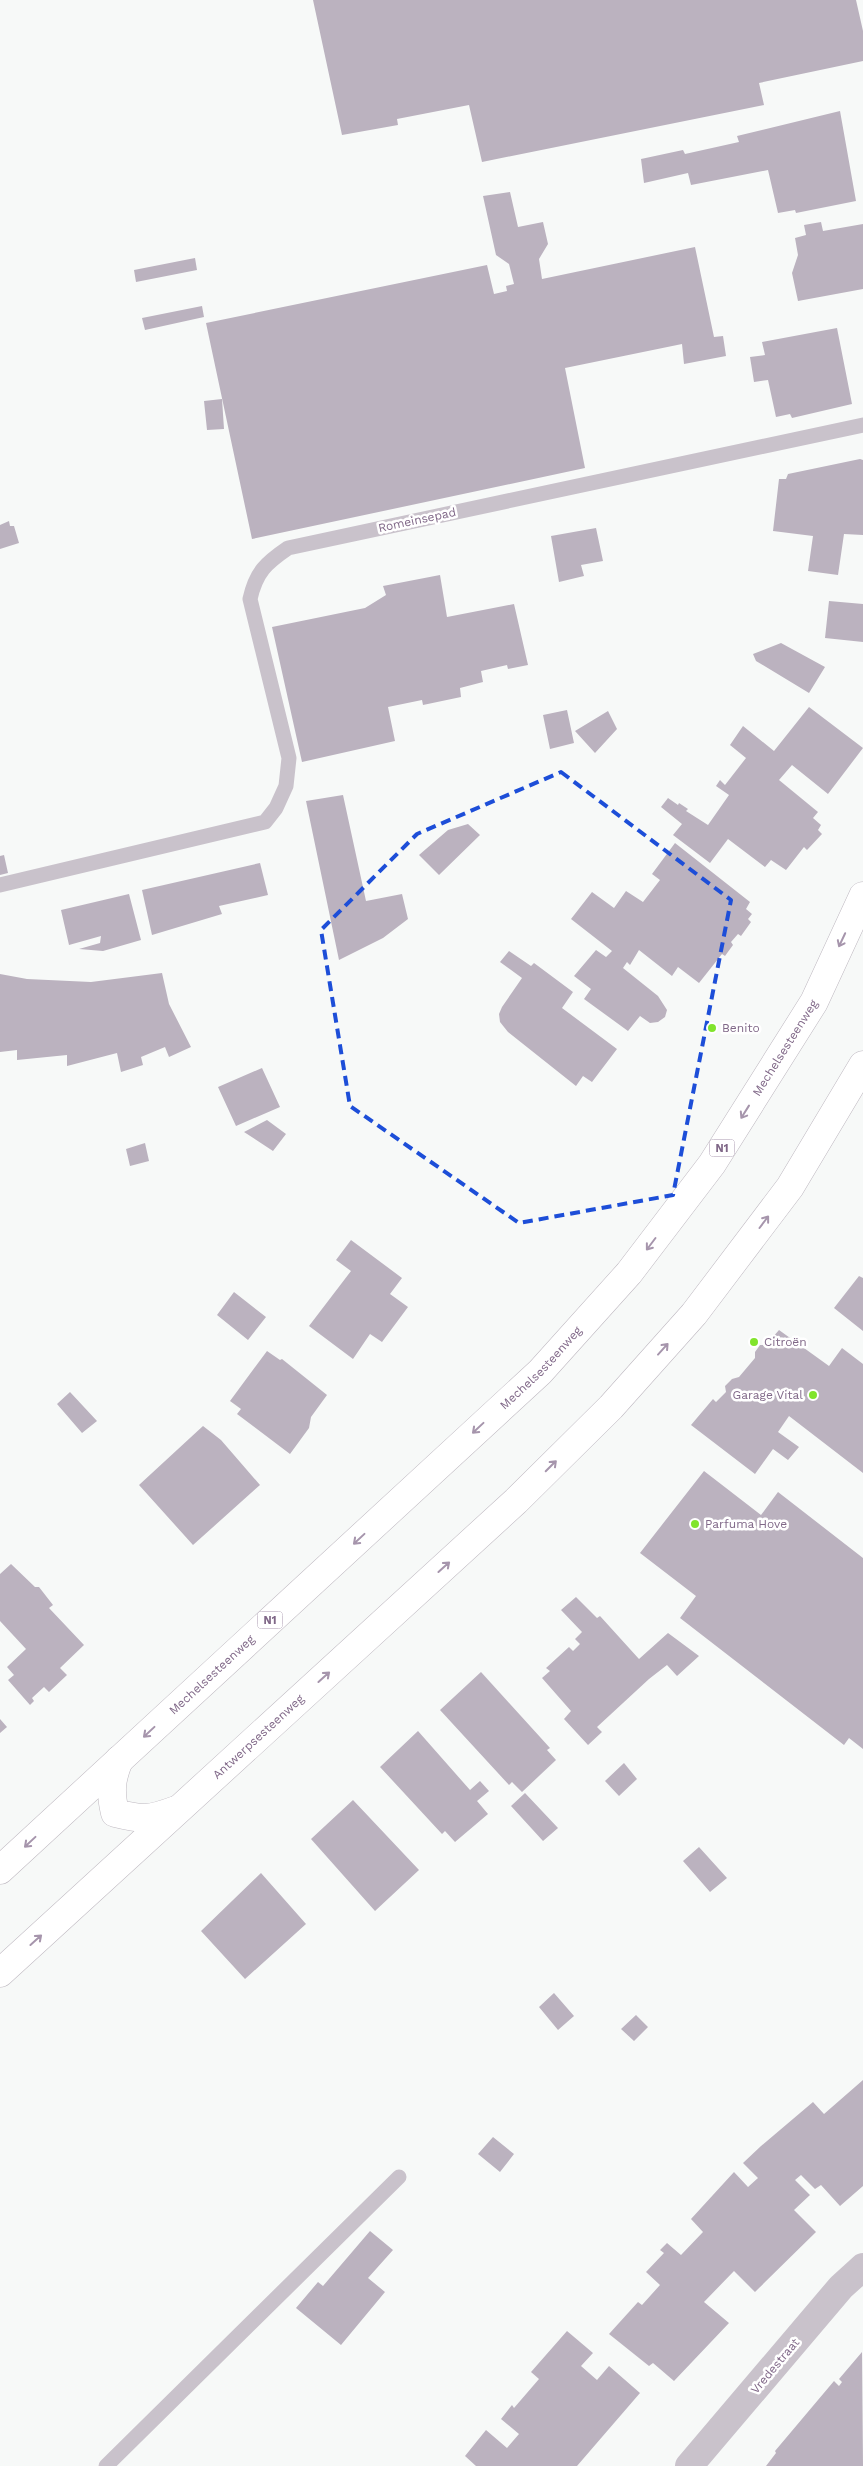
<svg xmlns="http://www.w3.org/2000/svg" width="863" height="2466" viewBox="0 0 863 2466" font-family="'Work Sans',sans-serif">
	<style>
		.building { fill: #bbb2bf }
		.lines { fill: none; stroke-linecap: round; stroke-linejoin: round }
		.primary-casing { stroke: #beb8c0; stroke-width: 29 }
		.lane { stroke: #c9c2cb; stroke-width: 15 }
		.street { stroke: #c9c2cb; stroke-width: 28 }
		.primary { stroke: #fff; stroke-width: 28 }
		.oneway { stroke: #a695ac }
		.marked { fill: none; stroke: #1d4ed8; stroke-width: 4; stroke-dasharray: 10 6; stroke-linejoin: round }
		.poi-dot { fill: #81e42c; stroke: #fff; stroke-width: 2 }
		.labels { text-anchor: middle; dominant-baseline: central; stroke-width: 5; stroke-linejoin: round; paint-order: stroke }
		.shield { fill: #fff; stroke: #a695ac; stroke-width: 1 }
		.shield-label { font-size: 11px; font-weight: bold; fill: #806888 }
		.street-label { font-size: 12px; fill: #806888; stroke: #fff }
		.poi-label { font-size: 12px; fill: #806888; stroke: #fff; text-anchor: start }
	</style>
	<rect width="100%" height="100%" fill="#f7f9f8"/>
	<path class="building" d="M313 0H856L863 31V61L759 83 764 105 482 162 469 105 397 119 398 125 342 135Z
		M840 111 856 201 796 213 795 210 778 213 768 170 691 185 688 173 644 183 641 159 683 150 685 154 739 142 737 136Z
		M510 192 518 227 543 222 548 244 539 259 542 279 695 247 714 337 723 336 726 356 684 364 682 344 565 368 585 468 252 539 206 323 487 265 494 294 507 291 506 286 514 284 509 264 496 255 483 196Z
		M821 222 823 231 863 224V289L798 301 792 273 798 255 795 238 806 235 804 225Z
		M195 258 197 270 136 282 134 270Z
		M202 306 204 317 145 330 142 318Z
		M837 328 852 404 792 418 790 414 776 417 768 380 754 382 750 357 765 355 762 342Z
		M222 399 224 429 207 430 204 401Z
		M860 459 863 460V535L844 534 838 575 808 571 813 536 773 531 779 479H786L788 474Z
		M9 521 10 526H14L19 543 0 549V525Z
		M596 528 603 561 581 565 584 576 559 582 551 536Z
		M440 575 447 617 514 604 528 665 508 669 507 665 481 671 483 682 460 688 461 697 423 705 422 700 388 707 395 741 302 762 272 627 365 608 386 595 383 586Z
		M829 601 863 604V642L825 638Z
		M781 643 825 667 809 693 756 661 753 654Z
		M809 707 863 748 828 794 792 765 779 780 818 812 813 818 821 825 818 830 822 834 807 850 804 847 786 870 771 860 765 867 728 839 710 863 673 835 682 824 661 807 668 798 678 805 679 803 688 809 686 811 708 825 729 795 716 786 720 780 725 785 746 758 730 745 743 726 774 751Z
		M567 710 574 743 550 749 543 715Z
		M608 711 617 729 595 753 575 731Z
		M343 795 366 901 402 894 408 919 383 938 339 960 306 801Z
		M468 824 480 835 439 875 419 855 448 830Z
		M675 843 750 902 746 909 752 914 748 919 751 922 741 936 738 934 731 942 733 945 725 956 722 954 699 983 678 967 672 976 639 950 630 965 627 962 623 968 658 996 667 1010 665 1017 658 1022 650 1023 640 1016 628 1031 584 999 591 989 574 976 596 950 606 957 612 951 571 919 592 892 614 908 626 891 643 902 660 880 652 874Z
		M4 855 8 873 0 875V856Z
		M260 863 268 895 219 906 222 914 152 935 142 890Z
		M129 894 141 940 103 951 79 949 100 943 101 936 69 945 61 910Z
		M509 951 531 966 534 963 573 992 562 1008 617 1049 592 1082 583 1076 576 1086 508 1032 500 1022 499 1014 502 1007 522 978 500 962Z
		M162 973 169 1004 191 1047 169 1057 165 1047 141 1057 143 1065 121 1072 117 1053 67 1066V1055L17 1060V1050L0 1052V974L27 979 91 982Z
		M262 1068 280 1107 236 1126 218 1087Z
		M267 1120 286 1134 273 1151 244 1132Z
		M145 1143 149 1161 130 1166 126 1149Z
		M351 1240 402 1278 390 1294 408 1307 382 1342 370 1334 353 1359 309 1326 351 1271 336 1260Z
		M859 1276 863 1278V1331L834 1308Z
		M234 1292 266 1317 248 1340 217 1315Z
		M779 1330 829 1366 842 1348 863 1364V1473L789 1416 778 1432 799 1447 788 1460 773 1449 755 1474 691 1425 713 1399 716 1402 726 1392 725 1386 732 1379 739 1377 755 1358V1352L760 1345H766Z
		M267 1351 280 1360 282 1359 327 1395 311 1417 309 1428 290 1454 237 1414 241 1409 230 1401Z
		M70 1392 97 1421 82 1433 57 1404Z
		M203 1426 221 1440 260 1485 193 1545 139 1485Z
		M704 1471 761 1515 778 1492 863 1558V1749L849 1738 844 1745 680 1618 696 1596 640 1553Z
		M11 1564 35 1587H39L53 1605 49 1608 84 1645 60 1668 67 1675 49 1692 44 1687 32 1698 34 1701 30 1705 8 1680 14 1675 7 1667 26 1649 0 1621V1574Z
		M576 1597 597 1618 600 1616 639 1659 668 1633 699 1656 677 1676 667 1665 649 1679 597 1727 602 1732 588 1745 564 1719 571 1711 542 1678 550 1671 546 1668 569 1647 573 1651 580 1644 575 1639 582 1632 561 1610Z
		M481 1672 550 1748 547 1750 556 1760 522 1792 512 1782 509 1785 440 1710Z
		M0 1719 7 1727 0 1733Z
		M418 1731 470 1790 480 1781 489 1791 477 1801 488 1814 455 1842 445 1831 442 1834 380 1767Z
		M624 1763 637 1779 619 1796 605 1781Z
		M525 1793 558 1828 543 1841 511 1806Z
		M353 1800 419 1870 375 1911 311 1839Z
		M699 1847 727 1878 710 1892 683 1861Z
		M261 1873 306 1924 245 1979 201 1931Z
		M554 1993 574 2016 558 2030 539 2007Z
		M636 2015 648 2027 634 2041 621 2029Z
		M863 2080V2186L840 2206 821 2185 815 2189 801 2175 795 2180 810 2195 794 2210 816 2232 755 2292 734 2271 704 2302 729 2323 674 2381 653 2363 649 2366 609 2334 638 2302 642 2305 660 2285 646 2272 664 2253 660 2250 667 2243 681 2255 703 2232 691 2219 734 2172 748 2187 758 2178 743 2163 761 2146 813 2102 824 2114Z
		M493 2137 514 2154 500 2172 478 2154Z
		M370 2231 393 2250 368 2278 385 2292 341 2345 296 2308 318 2282 323 2286Z
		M567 2331 593 2353 581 2366 597 2380 609 2366 640 2393 577 2466H476L465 2456 486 2430 507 2448 519 2434 501 2419 512 2405 514 2408 539 2379 531 2372Z
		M862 2352 863 2466H766L776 2453 775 2451 834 2381 839 2386 842 2382 839 2379Z"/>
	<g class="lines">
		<g class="primary-casing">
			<g id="primary">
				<path d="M119 1760C111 1779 110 1792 115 1813 143 1820 149 1820 176 1810"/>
				<path id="s1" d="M0 1870 540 1372 629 1273 712 1164 814 1002 863 896"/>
				<path id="s2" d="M0 1973 516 1501 611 1407 694 1314 790 1187 863 1065"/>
			</g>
		</g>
		<path class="lane" d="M0 885 265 822 276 808 286 786 289 758 250 599C256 572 266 563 288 548L863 425
			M106 2466 399 2177"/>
		<path class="street" d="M689 2466 841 2287 863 2267"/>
		<use href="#primary" class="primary"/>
	</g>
	<defs><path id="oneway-shaft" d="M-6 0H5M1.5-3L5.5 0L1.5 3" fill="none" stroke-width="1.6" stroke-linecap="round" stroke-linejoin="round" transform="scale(1.25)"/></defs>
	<g class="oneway">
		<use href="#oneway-shaft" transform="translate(842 940) rotate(115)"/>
		<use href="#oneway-shaft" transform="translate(745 1112) rotate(122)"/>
		<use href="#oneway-shaft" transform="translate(764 1222) rotate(-53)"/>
		<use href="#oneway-shaft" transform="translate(651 1244) rotate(127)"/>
		<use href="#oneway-shaft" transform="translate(663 1349) rotate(-48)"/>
		<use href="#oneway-shaft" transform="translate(478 1428) rotate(137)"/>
		<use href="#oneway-shaft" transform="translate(551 1466) rotate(-45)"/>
		<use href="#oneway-shaft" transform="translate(359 1539) rotate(137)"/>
		<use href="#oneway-shaft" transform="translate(444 1567) rotate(-42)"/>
		<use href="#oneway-shaft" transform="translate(324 1677) rotate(-42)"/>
		<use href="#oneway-shaft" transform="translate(149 1732) rotate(137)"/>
		<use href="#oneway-shaft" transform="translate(30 1842) rotate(137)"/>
		<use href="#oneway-shaft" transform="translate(36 1940) rotate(-42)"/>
	</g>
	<path class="marked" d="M561 772 731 900 673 1195 519 1223 350 1106 321 930 417 834Z"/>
	<g class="poi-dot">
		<circle cx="712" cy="1028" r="5"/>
		<circle cx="754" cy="1342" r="5"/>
		<circle cx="813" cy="1395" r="5"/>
		<circle cx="695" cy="1524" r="5"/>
	</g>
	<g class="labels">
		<g class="shield">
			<rect x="709.5" y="1139.5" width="25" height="17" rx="4"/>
			<rect x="257.5" y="1611.5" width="25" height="17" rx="4"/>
		</g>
		<g class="shield-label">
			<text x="722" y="1148">N1</text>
			<text x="270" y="1620">N1</text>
		</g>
		<g class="street-label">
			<text transform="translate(417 520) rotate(-12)">Romeinsepad</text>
			<text stroke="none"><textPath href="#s1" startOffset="1142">Mechelsesteenweg</textPath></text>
			<text stroke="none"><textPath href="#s1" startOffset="738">Mechelsesteenweg</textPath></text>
			<text stroke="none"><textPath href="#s1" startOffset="288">Mechelsesteenweg</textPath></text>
			<text stroke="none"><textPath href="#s2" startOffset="350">Antwerpsesteenweg</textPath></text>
			<text transform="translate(775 2366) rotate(-50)">Vredestraat</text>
		</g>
		<g class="poi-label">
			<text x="722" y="1028">Benito</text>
			<text x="764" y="1342">Citroën</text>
			<text x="803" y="1395" text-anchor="end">Garage Vital</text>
			<text x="705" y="1524">Parfuma Hove</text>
		</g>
	</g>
</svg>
